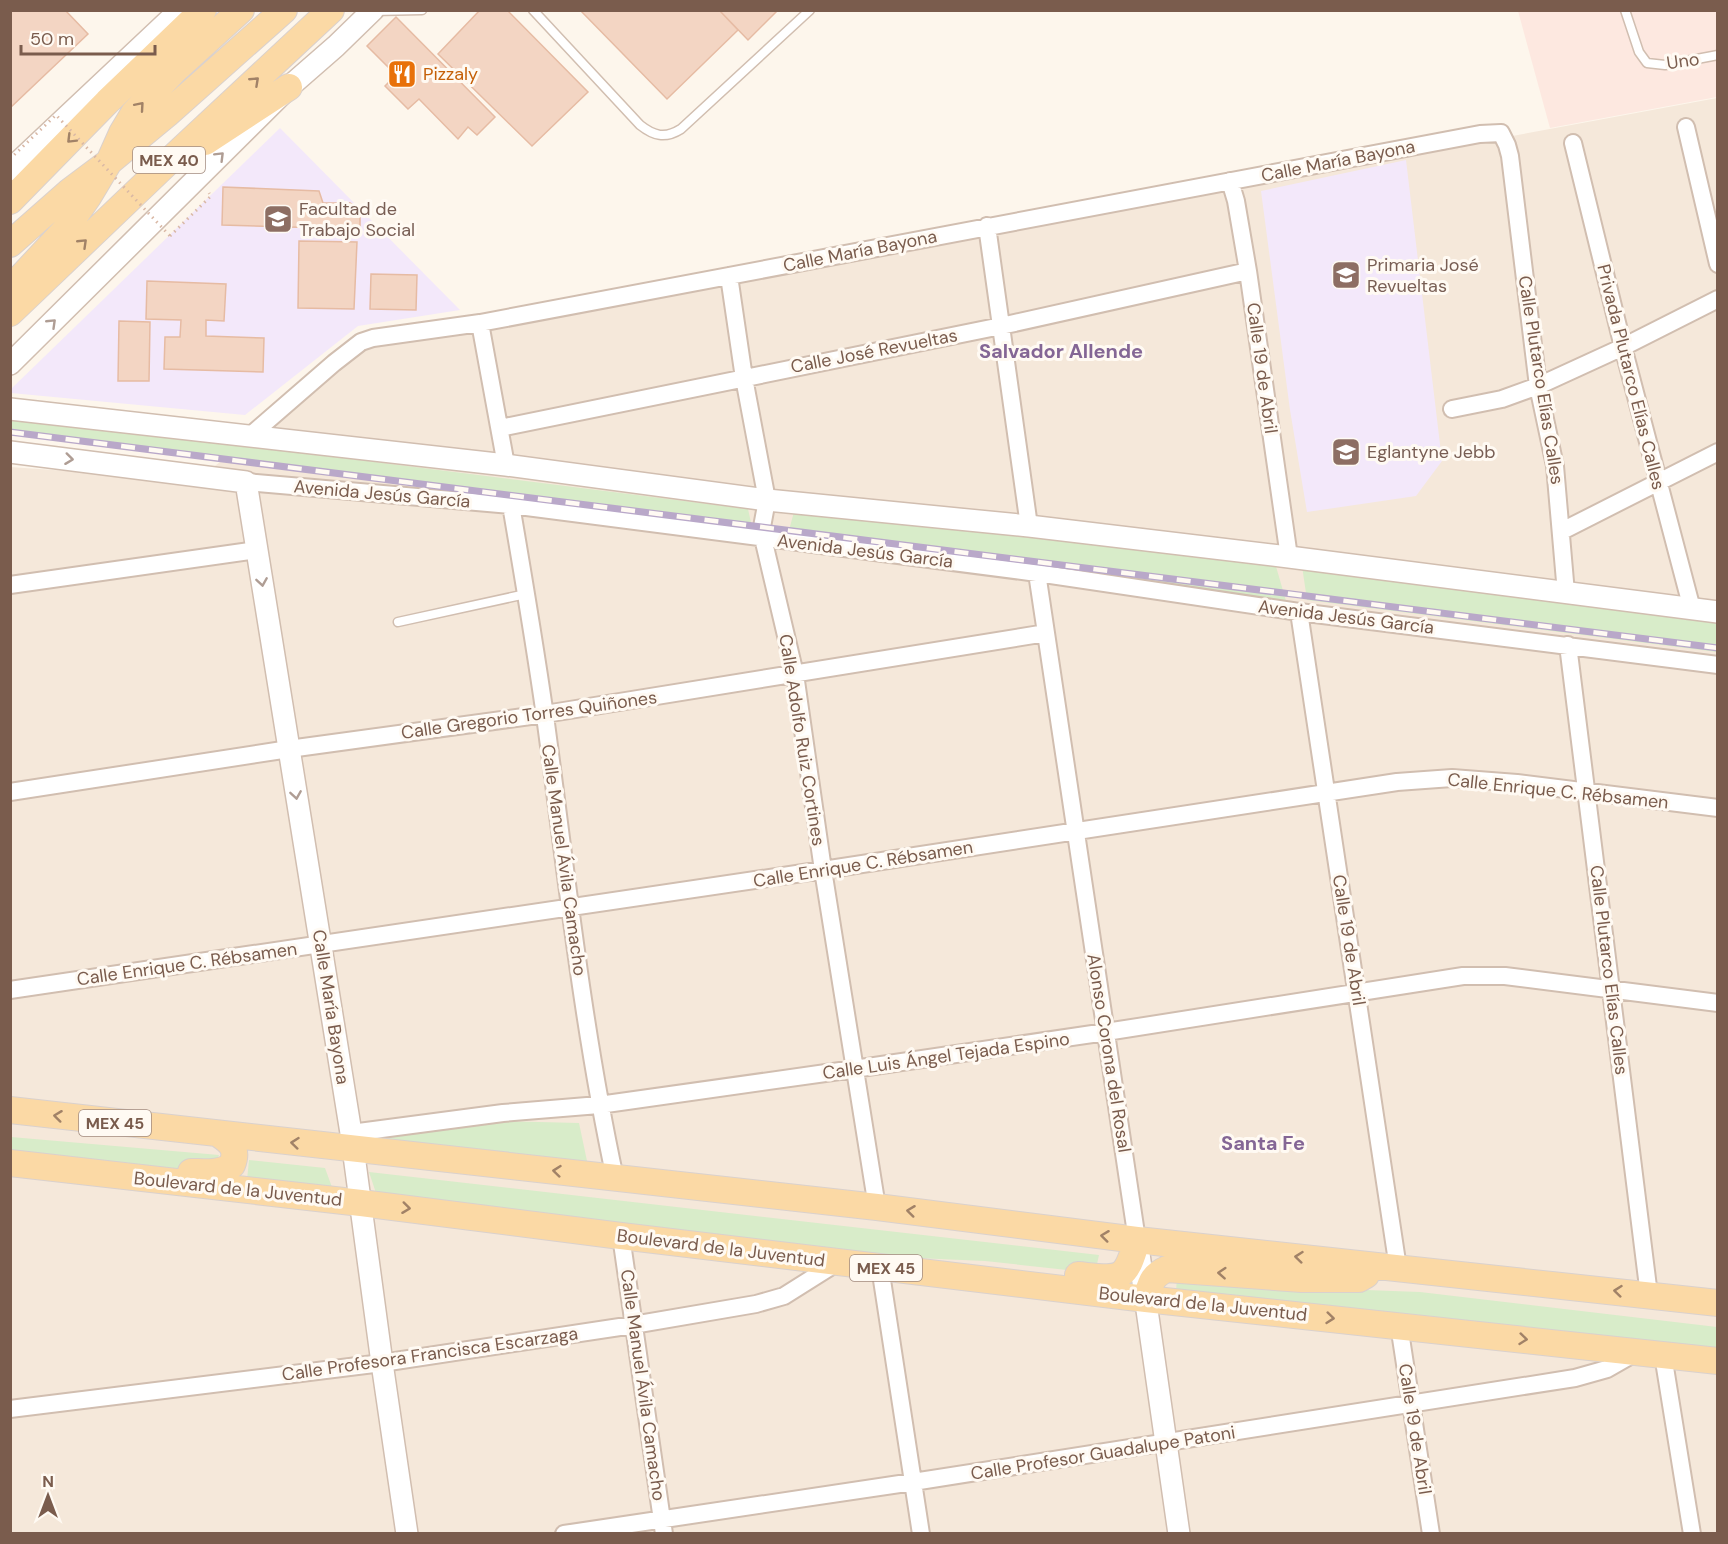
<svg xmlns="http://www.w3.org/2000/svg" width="1728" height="1544" viewBox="0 0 1728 1544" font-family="'DM Sans',sans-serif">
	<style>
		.residential { fill: #f5e8da }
		.commercial { fill: #fde8e0 }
		.education { fill: #f3e8fa }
		.green { fill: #d8ecc9 }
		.building { fill: #f3d5c3; stroke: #e6bba3; stroke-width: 1.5 }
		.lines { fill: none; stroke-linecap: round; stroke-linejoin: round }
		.service-casing { stroke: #d1beb0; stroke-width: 11 }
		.minor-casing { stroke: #d1beb0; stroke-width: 20 }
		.tertiary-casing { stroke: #d1beb0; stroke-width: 24 }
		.primary-casing { stroke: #dad1cd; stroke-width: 28 }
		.path { stroke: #d9b8a5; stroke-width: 3; stroke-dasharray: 1.5 4.5; stroke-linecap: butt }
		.service { stroke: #fff; stroke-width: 8 }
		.minor { stroke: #fff; stroke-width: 16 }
		.tertiary { stroke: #fff; stroke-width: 21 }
		.primary { stroke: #fbd9a5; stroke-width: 26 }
		.rail-casing { stroke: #b9a8c9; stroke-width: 7 }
		.rail { stroke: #fffaf3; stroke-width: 4.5; stroke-dasharray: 14; stroke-linecap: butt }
		.path-bridge { stroke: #d9b8a5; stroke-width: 3; stroke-dasharray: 1.5 4.5; stroke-linecap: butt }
		.oneway { stroke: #a18267 }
		.oneway2 { stroke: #af9d94 }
		.labels { text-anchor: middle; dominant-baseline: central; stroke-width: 6; stroke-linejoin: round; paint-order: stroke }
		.shield { fill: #fffaf3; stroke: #a28b7f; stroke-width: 1.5 }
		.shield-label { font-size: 16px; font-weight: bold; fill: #7a5c4d }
		.street-label { font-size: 18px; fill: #7a5c4d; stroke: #fffaf3 }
		.food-label { font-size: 18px; fill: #c56008; stroke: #fffaf3; text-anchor: start }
		.education-label { font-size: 18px; fill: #785e54; stroke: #fffaf3; text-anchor: start }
		.neighbourhood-label { font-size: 20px; font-weight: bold; fill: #846695; stroke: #fffaf3 }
	</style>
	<rect width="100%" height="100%" fill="#fdf6ec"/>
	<path class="residential" d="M1717 98V1533H11L10 467 197 480 364 349Z"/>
	<path class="commercial" d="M1518 11H1717V97L1550 128Z"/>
	<path class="education" d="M280 128 460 310 358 326 245 415 11 393V389Z
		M1406 160 1442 461 1416 496 1307 512 1290 410 1261 191Z"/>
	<path class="green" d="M11 416 748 509 752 527 11 435Z
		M794 512 1275 563 1286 601 789 530Z
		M1302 566 1717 618V652L1307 600Z
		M456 1120 579 1123 587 1161 374 1145 393 1132Z
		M11 1137 219 1155 215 1163 167 1171 11 1151Z
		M249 1160 325 1168 333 1190 247 1180Z
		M369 1172 1099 1255 1095 1273 985 1261 848 1255 376 1193Z
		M1177 1275 1312 1288 1420 1292 1717 1327V1353L1176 1293Z"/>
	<path class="building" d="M10 10H65L88 34 10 108Z
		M480 10H507L588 92 532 146 438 54Z
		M580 10H719L738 30 667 99Z
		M719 10H778L748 40Z
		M396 17 495 117 477 135 468 127 458 139 419 99 408 109 385 86 396 75 367 46Z
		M223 187 319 191 323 203H350L360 209V235L324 234V228L222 225Z
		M299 241 357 242 354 309 298 308Z
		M371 274 417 275 416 310 370 309Z
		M147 281 226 284 224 321 206 320V336L264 338 263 372 164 369 165 337H180L181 320 146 319Z
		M119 321 150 322 149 381H118Z"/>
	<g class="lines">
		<g class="service-casing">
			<path id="service" d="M533 10 640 125C654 136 665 139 681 129L810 10
				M1625 10 1639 52 1647 63 1665 65 1718 55
				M372 11 422 10
				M398 622 526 594"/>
		</g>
		<g class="minor-casing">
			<path id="minor" d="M1686 127 1718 264
				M1573 143 1623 347 1692 609
				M1230 181 1236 201 1248 271 1289 557
				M987 226 1029 526
				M729 276 744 378 767 500 762 527 763 538 795 674 823 870 877 1207
				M480 323 506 465
				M1452 409 1502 399 1538 386 1623 347 1718 299
				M500 428 1001 326 1248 271
				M251 435 334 363 361 342 373 338 480 323 1480 134 1501 133 1507 145 1510 156 1538 386 1555 466 1566 593
				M246 482 511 505 1037 573 1299 612 1718 665
				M511 505C523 575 535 646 545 716 566 870 582 1025 615 1178
				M1562 531 1718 452
				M1037 573 1137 1240
				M10 585 257 550
				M1299 612 1398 1268
				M1568 645 1649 1295
				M10 792 289 749 545 714 1046 633
				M10 990 823 870 1397 782 1452 778 1517 783 1718 808
				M351 1133 503 1113 599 1105 854 1069 1106 1032 1463 976H1505L1718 1003
				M621 1236 664 1534
				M880 1267 921 1534
				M1399 1325 1431 1534
				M1663 1355 1692 1534
				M10 1409 382 1363 633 1325 756 1304 784 1296 838 1262
				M564 1534 913 1482 1575 1378 1607 1369 1635 1353"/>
		</g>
		<g class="tertiary-casing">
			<path id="tertiary" d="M10 170 180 10
				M10 364 289 87 336 46 373 10
				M10 409 506 465 767 500 1029 526 1289 557 1718 612
				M10 452 246 482 351 1133 382 1363 407 1534
				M1137 1240 1179 1534"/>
		</g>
		<g class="primary-casing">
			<path id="primary" d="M205 142 289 87
				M10 201 107 102 203 10
				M10 244 69 192 109 162 167 114 284 10
				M10 289 65 230 88 197 109 162 122 133 134 113 173 72 241 10
				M10 313 168 162 331 10
				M10 1110 877 1207 1137 1240 1718 1303
				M10 1163 361 1203 621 1236 1146 1299 1718 1361
				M191 1172C205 1172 221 1174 232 1165 238 1150 232 1143 220 1135
				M1078 1275C1120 1279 1125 1283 1137 1240
				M1146 1299C1151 1283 1151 1276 1167 1269L1302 1279H1359L1366 1275"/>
		</g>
		<path class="path" d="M170 236 211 196 209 193"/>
		<use href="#service" class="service"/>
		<use href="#minor" class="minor"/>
		<use href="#tertiary" class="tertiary"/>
		<use href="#primary" class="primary"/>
		<g class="rail-casing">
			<path id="rail" d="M10 432 1718 648"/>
		</g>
		<use href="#rail" class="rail"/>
		<path class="path-bridge" d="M10 151 14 155 56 115 170 236"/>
	</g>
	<defs><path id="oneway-chevron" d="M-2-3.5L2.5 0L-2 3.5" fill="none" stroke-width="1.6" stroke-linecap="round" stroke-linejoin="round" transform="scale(1.5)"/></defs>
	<g class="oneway">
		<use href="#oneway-chevron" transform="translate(255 81) rotate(-43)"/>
		<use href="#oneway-chevron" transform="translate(140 106) rotate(-49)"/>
		<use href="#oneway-chevron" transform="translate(71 139) rotate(135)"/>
		<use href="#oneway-chevron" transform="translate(83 243) rotate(-44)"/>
		<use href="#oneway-chevron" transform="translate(58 1116) rotate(-173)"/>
		<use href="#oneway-chevron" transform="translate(295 1143) rotate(-174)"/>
		<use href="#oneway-chevron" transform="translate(557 1171) rotate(-174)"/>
		<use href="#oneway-chevron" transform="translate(406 1208) rotate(7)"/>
		<use href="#oneway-chevron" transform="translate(911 1211) rotate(-173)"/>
		<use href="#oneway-chevron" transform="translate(1105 1236) rotate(-173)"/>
		<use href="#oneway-chevron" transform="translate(1299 1257) rotate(-174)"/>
		<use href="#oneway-chevron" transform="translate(1222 1273) rotate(-176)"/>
		<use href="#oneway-chevron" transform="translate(1618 1291) rotate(-174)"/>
		<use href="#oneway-chevron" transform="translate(1330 1318) rotate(6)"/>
		<use href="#oneway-chevron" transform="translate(1523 1339) rotate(6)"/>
	</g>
	<g class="oneway2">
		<use href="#oneway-chevron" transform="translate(220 156) rotate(-45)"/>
		<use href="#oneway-chevron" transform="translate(52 323) rotate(-44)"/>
		<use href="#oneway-chevron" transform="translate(69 459) rotate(7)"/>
		<use href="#oneway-chevron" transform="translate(262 582) rotate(81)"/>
		<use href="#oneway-chevron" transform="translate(296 795) rotate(81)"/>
	</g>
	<defs>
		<g id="restaurant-square" transform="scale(1.5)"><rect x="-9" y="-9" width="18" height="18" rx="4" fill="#e8710a" stroke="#fffaf3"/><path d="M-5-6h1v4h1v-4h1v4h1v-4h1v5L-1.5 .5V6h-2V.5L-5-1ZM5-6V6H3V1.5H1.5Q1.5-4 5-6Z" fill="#fff"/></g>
		<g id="university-square" transform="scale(1.5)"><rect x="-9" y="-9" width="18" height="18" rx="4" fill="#8d6e63" stroke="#fffaf3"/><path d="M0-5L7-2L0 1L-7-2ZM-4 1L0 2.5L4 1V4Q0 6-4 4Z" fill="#fff"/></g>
		<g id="school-square" transform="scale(1.5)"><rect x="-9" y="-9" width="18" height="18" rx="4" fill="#8d6e63" stroke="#fffaf3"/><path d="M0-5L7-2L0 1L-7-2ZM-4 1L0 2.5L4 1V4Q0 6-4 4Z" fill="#fff"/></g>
	</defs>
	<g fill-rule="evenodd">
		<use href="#restaurant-square" x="402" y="74"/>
		<use href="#university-square" x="278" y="219"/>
		<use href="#school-square" x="1346" y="275"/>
		<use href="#school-square" x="1346" y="452"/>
	</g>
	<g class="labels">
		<g class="shield">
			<rect x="133" y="147" width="72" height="26" rx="4.5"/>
			<rect x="79" y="1110" width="72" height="26" rx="4.5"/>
			<rect x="850" y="1255" width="72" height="26" rx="4.5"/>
		</g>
		<g class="shield-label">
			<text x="169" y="160">MEX 40</text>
			<text x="115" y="1123">MEX 45</text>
			<text x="886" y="1268">MEX 45</text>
		</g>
		<g class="street-label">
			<text transform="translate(1683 61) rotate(-8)">Uno</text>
			<text transform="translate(1338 161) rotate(-11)">Calle María Bayona</text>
			<text transform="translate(860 251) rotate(-11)">Calle María Bayona</text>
			<text transform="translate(874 351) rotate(-11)">Calle José Revueltas</text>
			<text transform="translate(1262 368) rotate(82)">Calle 19 de Abril</text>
			<text transform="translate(1631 377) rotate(76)">Privada Plutarco Elías Calles</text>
			<text transform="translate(1541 380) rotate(81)">Calle Plutarco Elías Calles</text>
			<text transform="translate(382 494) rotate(5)">Avenida Jesús García</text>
			<text transform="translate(865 551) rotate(7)">Avenida Jesús García</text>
			<text transform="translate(1346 617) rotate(7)">Avenida Jesús García</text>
			<text transform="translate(529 715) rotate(-8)">Calle Gregorio Torres Quiñones</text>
			<text transform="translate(802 740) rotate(81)">Calle Adolfo Ruiz Cortines</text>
			<text transform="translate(1558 791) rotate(6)">Calle Enrique C. Rébsamen</text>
			<text transform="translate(564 860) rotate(82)">Calle Manuel Ávila Camacho</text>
			<text transform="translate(863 864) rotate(-9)">Calle Enrique C. Rébsamen</text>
			<text transform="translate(1349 940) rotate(81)">Calle 19 de Abril</text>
			<text transform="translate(187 964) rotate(-8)">Calle Enrique C. Rébsamen</text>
			<text transform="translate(1609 970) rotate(83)">Calle Plutarco Elías Calles</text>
			<text transform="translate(331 1007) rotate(81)">Calle María Bayona</text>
			<text transform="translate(1109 1053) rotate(81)">Alonso Corona del Rosal</text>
			<text transform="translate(946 1056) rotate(-8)">Calle Luis Ángel Tejada Espino</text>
			<text transform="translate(238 1189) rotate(6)">Boulevard de la Juventud</text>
			<text transform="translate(721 1248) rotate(7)">Boulevard de la Juventud</text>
			<text transform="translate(1203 1304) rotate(6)">Boulevard de la Juventud</text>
			<text transform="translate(430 1354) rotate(-8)">Calle Profesora Francisca Escarzaga</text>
			<text transform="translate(643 1385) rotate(82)">Calle Manuel Ávila Camacho</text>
			<text transform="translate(1415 1429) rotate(81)">Calle 19 de Abril</text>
			<text transform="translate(1103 1453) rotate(-9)">Calle Profesor Guadalupe Patoni</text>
		</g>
		<g class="food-label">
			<text x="423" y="74">Pizzaly</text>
		</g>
		<g class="education-label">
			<text x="299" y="209">Facultad de<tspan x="299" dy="21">Trabajo Social</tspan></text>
			<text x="1367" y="265">Primaria José<tspan x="1367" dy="21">Revueltas</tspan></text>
			<text x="1367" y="452">Eglantyne Jebb</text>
		</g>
		<g class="neighbourhood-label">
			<text x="1061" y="351">Salvador Allende</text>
			<text x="1263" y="1143">Santa Fe</text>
		</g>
	</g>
	<rect width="1728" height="1544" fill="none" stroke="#7a5c4d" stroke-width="24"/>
	<g transform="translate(48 1496)" stroke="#fffaf3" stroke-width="4.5" paint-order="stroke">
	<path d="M0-4.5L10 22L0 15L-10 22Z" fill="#7a5c4d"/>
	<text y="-9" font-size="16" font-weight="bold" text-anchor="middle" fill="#7a5c4d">N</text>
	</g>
	<path d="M21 45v9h134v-9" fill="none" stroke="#7a5c4d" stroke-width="3"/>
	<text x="30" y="45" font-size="18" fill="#7a5c4d" stroke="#fffaf3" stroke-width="4.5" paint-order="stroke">50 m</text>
</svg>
